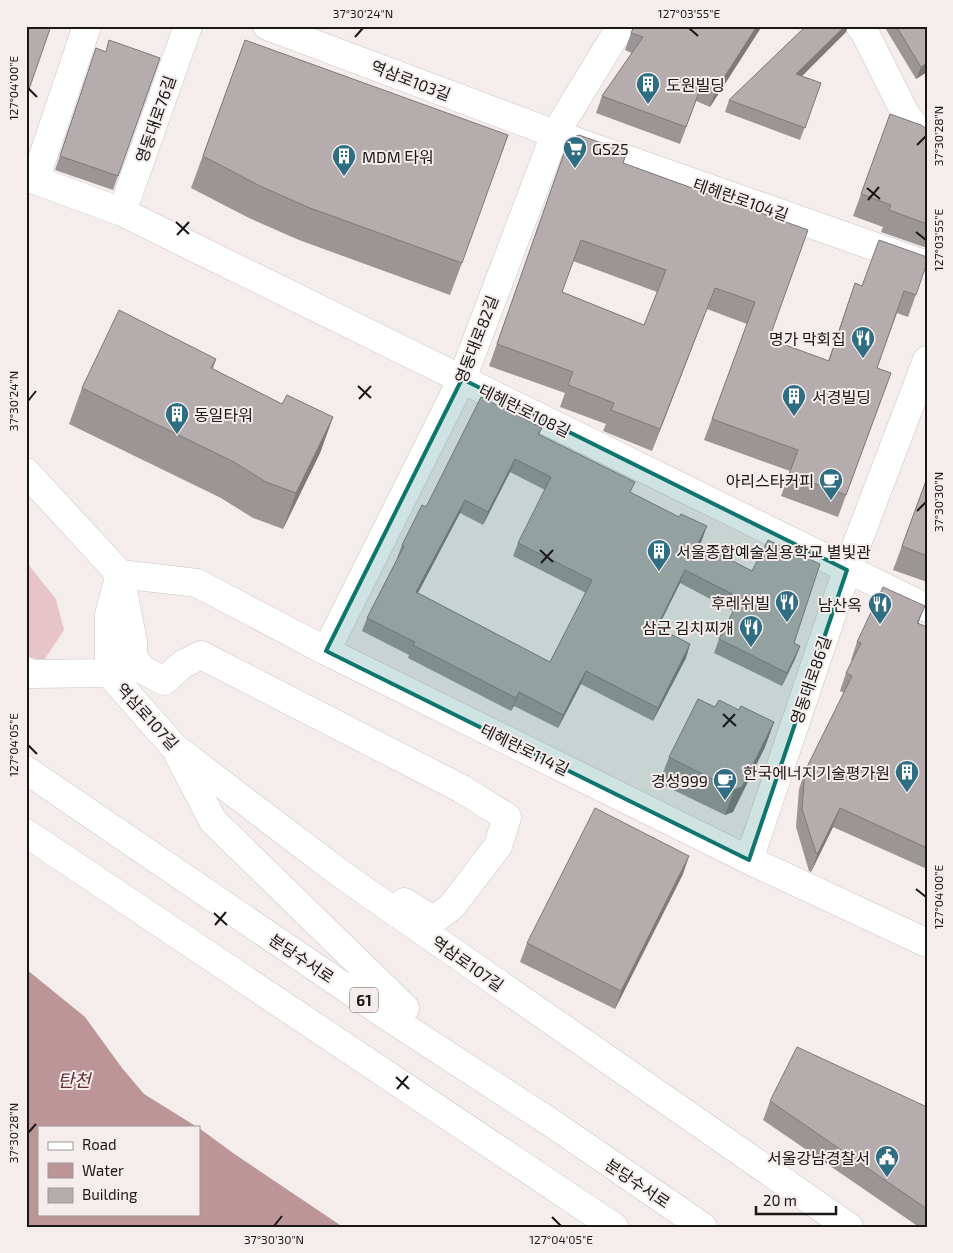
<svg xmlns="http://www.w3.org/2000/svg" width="953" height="1253" viewBox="0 0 953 1253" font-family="'Exo 2','Noto Sans KR',sans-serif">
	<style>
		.green { fill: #e7c4c7 }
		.water { fill: #bb9597 }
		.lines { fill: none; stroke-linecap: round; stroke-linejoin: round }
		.minor-casing { stroke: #ccc3c4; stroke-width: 29 }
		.highway-casing { stroke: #ccc3c4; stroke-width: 29 }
		.minor { stroke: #fff; stroke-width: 28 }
		.highway { stroke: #fff; stroke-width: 28 }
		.wall { fill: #9c9595; fill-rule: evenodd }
		.shaded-wall { fill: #7f7979 }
		.building { fill: #b5adad; stroke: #7f7979; fill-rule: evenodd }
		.marked { fill: #0f766e; fill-opacity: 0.2; stroke: #0f766e; stroke-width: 4; stroke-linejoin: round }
		.ticks { fill: none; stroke: #1a1717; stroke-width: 2 }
		.labels { text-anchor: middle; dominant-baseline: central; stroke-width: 4; stroke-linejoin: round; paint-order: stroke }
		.shield { fill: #f5ecec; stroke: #5c5757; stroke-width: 1 }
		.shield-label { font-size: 15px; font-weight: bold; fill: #1a1717 }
		.street-label { font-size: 16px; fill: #1a1717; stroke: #f5ecec }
		.poi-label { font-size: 16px; fill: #1a1717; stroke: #f5ecec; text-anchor: end }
		.water-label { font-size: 18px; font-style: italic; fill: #622e34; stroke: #f5ecec }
		.neatline { fill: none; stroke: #1a1717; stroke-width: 2 }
		.ticks-label { font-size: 12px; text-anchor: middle; fill: #1a1717 }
	</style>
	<rect width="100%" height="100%" fill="#f5ecec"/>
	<path class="green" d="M26 562 56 599 64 630 44 660 26 657Z"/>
	<path class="water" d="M26 969 85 1017 122 1068 144 1094 197 1127H39V1214H199V1128L233 1153 343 1227H26Z"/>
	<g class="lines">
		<g class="minor-casing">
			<path id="minor" d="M87 26 35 180 122 212 927 608
				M267 26 555 134 927 265
				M860 26 866 35 907 117 927 139
				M122 212 188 26
				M26 472 120 574
				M120 574 109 615V673L175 748 337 871 391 909 849 1227
				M120 574 197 583 326 651 749 860 927 943
				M121 580 133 642V658L143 670 164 681 183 664 201 655 462 789 507 817 498 846 452 906 434 920 404 902
				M326 651 462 379 555 134 621 26
				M26 671 30 674 109 673
				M178 754 213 821 405 1008
				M749 860 847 570 927 360"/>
		</g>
		<g class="highway-casing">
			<path id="highway" d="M26 770 390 1018 550 1122 703 1227
				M26 833 614 1227"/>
		</g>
		<use href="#minor" class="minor"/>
		<use href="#highway" class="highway"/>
	</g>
	<path class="wall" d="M634 26H762L710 107 696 101 680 144 596 113 602 96 632 53 625 50 631 33Z
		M806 26H848L846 32 802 76 821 83 800 140 725 112 729 100Z
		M884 26H927V72L916 79Z
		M245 40 462 263 450 295 299 240 249 218 191 188Z
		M105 52 160 58 113 190 55 170 91 63Z
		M890 114 927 129V248L881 232 883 227 853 216Z
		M569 139 623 163 808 230 769 339 828 361 855 283 862 286 927 263 908 317 897 313 877 368 891 373 838 517 781 496 790 471 704 440 747 324 707 309 652 451 603 431 606 424 560 407 565 393 489 366ZM573 261 657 292 644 325 562 292Z
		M216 359 213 369 282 404 333 417 320 453 283 529 253 518 221 498 69 424 82 388Z
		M542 428 539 435 631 493 702 540 700 544 794 643 800 646 795 659 782 686 714 653 719 639 733 611 680 583 658 627 690 644 686 658 653 721 581 684 558 728 514 706 511 711 408 658 409 655 362 631 367 618 397 559V558L402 545 426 507ZM510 472 545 490 518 543 513 556 586 593 550 662 418 593 460 513 483 525Z
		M927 478V582L893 570Z
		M918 623 927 627V869L833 827 811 872 809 871 796 827 799 789 805 771 844 693 840 691 846 673 852 661 851 660 857 642Z
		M715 707 739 710 774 722 765 747 733 812 725 815 659 783 669 757Z
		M683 874 615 1009 520 962 527 943Z
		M770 1101 927 1107V1227H919L763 1120Z"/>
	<path class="shaded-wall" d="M757 26H762L710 107 716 90Z
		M845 26H848L846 32 792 86 796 74Z
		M927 63V72L916 79 921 67Z
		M715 288 707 309 652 451 660 429Z
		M333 417 320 453 283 529 296 493Z
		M515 459 510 472 483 525 488 512Z
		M465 500 460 513 411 606 416 592Z
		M707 526 702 540 693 557 698 543Z
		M685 570 680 583 652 640 657 627Z
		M925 606 918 624 917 623Z
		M690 644 686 658 653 721 658 708Z
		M800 646 795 659 782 686 787 673Z
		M586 671 581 684 558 728 563 715Z
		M519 692 514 706 511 711 516 698Z
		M774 722 765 747 733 812 725 815 734 790Z
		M840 808 833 827 811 872 818 853Z
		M689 856 683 874 615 1009 621 991Z"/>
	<path class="building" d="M26 26H51L26 98Z
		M634 26H757L716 90 702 84 686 127 602 96 643 37 631 33Z
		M806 26H845L796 74 821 83 805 128 729 100Z
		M896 26H927V63L921 67Z
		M109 40 160 58 118 176 60 156 96 48 106 52Z
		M245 40 508 135 462 263 310 208 260 186 203 156Z
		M890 114 921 125 927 129V224L889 210 891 205 861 194Z
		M579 135 627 152 623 163 808 230 769 339 829 361 855 283 862 286 879 240 927 257V263L916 295 904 291 877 368 891 373 846 495 789 474 798 450 712 419 755 302 715 288 660 429 611 410 614 403 568 385 573 372 497 344 569 139ZM581 240 666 270 644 325 562 292Z
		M119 310 216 359 211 368 282 404 287 395 333 417 296 493 266 482 234 462 82 388Z
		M481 397 542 428 538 434 635 482 630 492 679 517 681 514 707 526 698 543 752 571 768 540 820 564 794 643 800 646 787 673 719 639 740 598 685 570 657 627 690 644 658 708 586 671 563 715 519 692 516 698 413 645 415 642 367 618 404 546 402 545 422 505 426 507ZM515 459 551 477 518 543 592 580 550 662 416 592 465 500 488 512Z
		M927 478V556L902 546Z
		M883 587 925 606 917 623 927 627V848L840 808 818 853H816L802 809 805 771 852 676 846 673 861 643 857 642Z
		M698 699 715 707 719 700 739 710 741 706 774 722 742 787 734 790 669 757Z
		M595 808 689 856 621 991 527 943Z
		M797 1047 927 1107V1209L770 1101Z"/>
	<path class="marked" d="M462 379 847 570 749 860 326 651Z"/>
	<path class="ticks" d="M689 28 698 36M355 37 363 28M28 88 37 97M917 145 926 136M867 188 880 199M868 200 879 187M176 222 189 234M916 232 926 240M177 235 189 222M358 386 371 398M359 399 371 386M28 401 36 391M917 511 926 502M540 550 553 562M541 563 553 550M723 714 736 726M723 727 735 714M28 745 37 754M916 889 926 897M214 913 227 925M215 925 226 912M396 1077 409 1089M397 1089 408 1076M28 1133 36 1124M552 1217 561 1226M274 1226 282 1216"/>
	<defs>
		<g id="building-pin" transform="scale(1.25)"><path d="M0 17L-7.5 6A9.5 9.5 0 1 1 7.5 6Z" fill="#2f6d83" stroke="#f5ecec"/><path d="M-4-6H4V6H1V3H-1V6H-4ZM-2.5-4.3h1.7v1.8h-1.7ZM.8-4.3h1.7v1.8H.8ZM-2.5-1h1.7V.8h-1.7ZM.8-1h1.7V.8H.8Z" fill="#fff"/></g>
		<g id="supermarket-pin" transform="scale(1.25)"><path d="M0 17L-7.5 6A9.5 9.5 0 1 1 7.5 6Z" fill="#2f6d83" stroke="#f5ecec"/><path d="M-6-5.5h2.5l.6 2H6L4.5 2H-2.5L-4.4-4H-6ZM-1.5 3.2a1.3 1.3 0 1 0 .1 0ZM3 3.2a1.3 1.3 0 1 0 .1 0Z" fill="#fff"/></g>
		<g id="restaurant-pin" transform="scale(1.25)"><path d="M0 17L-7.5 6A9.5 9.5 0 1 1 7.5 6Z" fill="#2f6d83" stroke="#f5ecec"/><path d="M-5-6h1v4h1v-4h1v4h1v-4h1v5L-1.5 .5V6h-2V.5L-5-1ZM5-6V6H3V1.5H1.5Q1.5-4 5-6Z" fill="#fff"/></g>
		<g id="cafe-pin" transform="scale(1.25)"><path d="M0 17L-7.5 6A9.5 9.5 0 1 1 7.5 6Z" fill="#2f6d83" stroke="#f5ecec"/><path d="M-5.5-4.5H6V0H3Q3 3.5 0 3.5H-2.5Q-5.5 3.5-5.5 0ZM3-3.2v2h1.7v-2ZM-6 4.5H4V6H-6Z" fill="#fff"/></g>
		<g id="civic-pin" transform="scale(1.25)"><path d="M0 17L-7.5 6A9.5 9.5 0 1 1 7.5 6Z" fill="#2f6d83" stroke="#f5ecec"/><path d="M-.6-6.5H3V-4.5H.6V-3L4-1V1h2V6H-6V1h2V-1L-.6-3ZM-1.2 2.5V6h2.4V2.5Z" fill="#fff"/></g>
	</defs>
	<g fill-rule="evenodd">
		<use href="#building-pin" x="648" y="84"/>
		<use href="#supermarket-pin" x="575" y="148"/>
		<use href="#building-pin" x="344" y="156"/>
		<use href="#restaurant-pin" x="863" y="338"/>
		<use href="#building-pin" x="794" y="396"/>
		<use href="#building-pin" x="177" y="414"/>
		<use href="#cafe-pin" x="831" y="480"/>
		<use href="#building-pin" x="659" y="551"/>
		<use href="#restaurant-pin" x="787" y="602"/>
		<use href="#restaurant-pin" x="880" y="604"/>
		<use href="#restaurant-pin" x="751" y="627"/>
		<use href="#building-pin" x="907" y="772"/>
		<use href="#cafe-pin" x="725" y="780"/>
		<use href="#civic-pin" x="887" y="1157"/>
	</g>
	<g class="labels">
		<rect class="shield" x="350" y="987.5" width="28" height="25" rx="4"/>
		<g class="shield-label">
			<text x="364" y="1000">61</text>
		</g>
		<g class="street-label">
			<text transform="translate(411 80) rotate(21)">역삼로103길</text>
			<text transform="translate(155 119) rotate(-71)">영동대로76길</text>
			<text transform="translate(741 199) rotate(19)">테헤란로104길</text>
			<text transform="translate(476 339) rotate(-69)">영동대로82길</text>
			<text transform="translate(525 410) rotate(26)">테헤란로108길</text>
			<text transform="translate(810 680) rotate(-71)">영동대로86길</text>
			<text transform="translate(148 716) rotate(48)">역삼로107길</text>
			<text transform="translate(525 749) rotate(26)">테헤란로114길</text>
			<text transform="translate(302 958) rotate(34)">분당수서로</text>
			<text transform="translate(468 963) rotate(35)">역삼로107길</text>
			<text transform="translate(638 1183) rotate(34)">분당수서로</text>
		</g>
		<g class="poi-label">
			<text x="666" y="84" text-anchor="start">도원빌딩</text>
			<text x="592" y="148" text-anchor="start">GS25</text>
			<text x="362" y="156" text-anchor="start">MDM 타워</text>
			<text x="846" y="338">명가 막회집</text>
			<text x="812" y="396" text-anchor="start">서경빌딩</text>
			<text x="194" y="414" text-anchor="start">동일타워</text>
			<text x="814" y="480">아리스타커피</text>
			<text x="676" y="551" text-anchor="start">서울종합예술실용학교 별빛관</text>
			<text x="770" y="602">후레쉬빌</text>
			<text x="862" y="604">남산옥</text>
			<text x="734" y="627">삼군 김치찌개</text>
			<text x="890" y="772">한국에너지기술평가원</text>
			<text x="708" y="780">경성999</text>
			<text x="870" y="1157">서울강남경찰서</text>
		</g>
		<g class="water-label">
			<text x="74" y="1080">탄천</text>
		</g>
	</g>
	<rect width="953" height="1253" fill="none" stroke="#f5ecec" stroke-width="55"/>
	<rect x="38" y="1126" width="162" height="90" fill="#f5ecec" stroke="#9d9797"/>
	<rect x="48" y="1142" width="25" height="8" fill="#ffffff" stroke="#9d9797"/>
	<text x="82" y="1150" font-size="15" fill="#1a1717">Road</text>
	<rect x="48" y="1163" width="25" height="15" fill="#bb9597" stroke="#9d9797"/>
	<text x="82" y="1176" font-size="15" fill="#1a1717">Water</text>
	<rect x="48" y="1188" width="25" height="15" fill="#b5adad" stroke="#9d9797"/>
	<text x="82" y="1200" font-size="15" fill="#1a1717">Building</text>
	<path d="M756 1206v8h80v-8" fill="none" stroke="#1a1717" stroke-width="2.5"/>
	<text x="763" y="1206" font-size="15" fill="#1a1717" stroke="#f5ecec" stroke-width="4" paint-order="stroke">20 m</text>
	<rect x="28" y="28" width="898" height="1198" class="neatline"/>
	<g class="ticks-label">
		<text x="363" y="18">37°30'24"N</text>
		<text x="689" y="18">127°03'55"E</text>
		<text transform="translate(14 88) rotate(-90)" y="4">127°04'00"E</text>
		<text transform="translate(939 136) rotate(-90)" y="4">37°30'28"N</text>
		<text transform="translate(939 240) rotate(-90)" y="4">127°03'55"E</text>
		<text transform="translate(14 401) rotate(-90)" y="4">37°30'24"N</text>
		<text transform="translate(939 502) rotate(-90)" y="4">37°30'30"N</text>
		<text transform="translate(14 745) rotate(-90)" y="4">127°04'05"E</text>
		<text transform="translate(939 897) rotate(-90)" y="4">127°04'00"E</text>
		<text transform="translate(14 1133) rotate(-90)" y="4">37°30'28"N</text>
		<text x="274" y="1244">37°30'30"N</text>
		<text x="561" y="1244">127°04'05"E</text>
	</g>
</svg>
